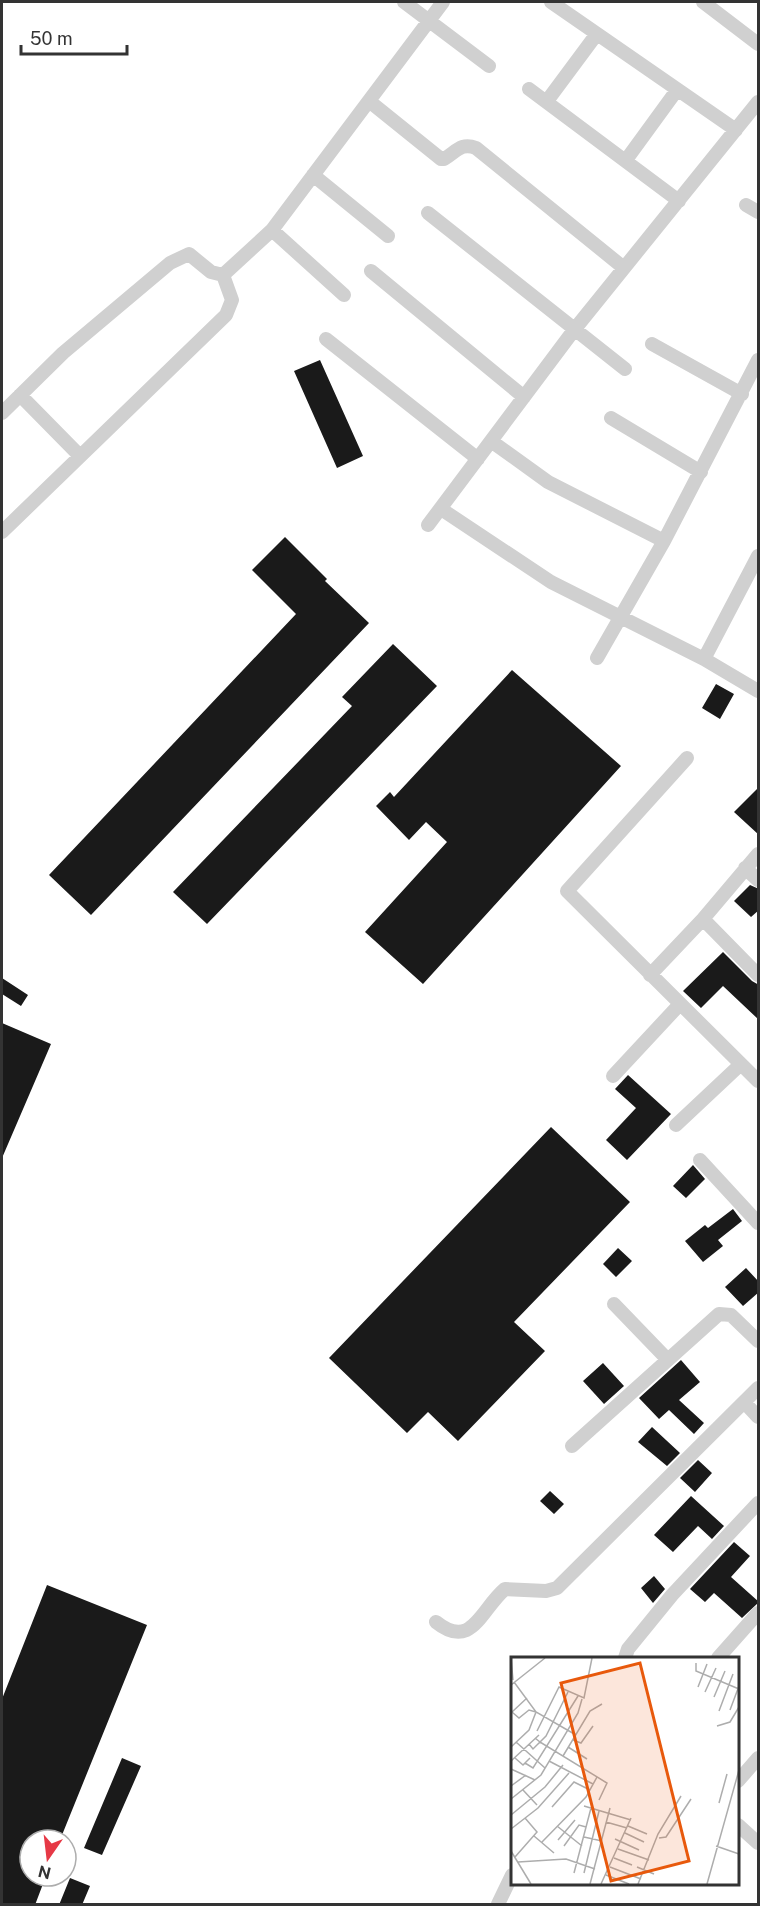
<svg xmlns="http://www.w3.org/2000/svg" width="760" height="1906" viewBox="0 0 760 1906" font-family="'Public Sans',sans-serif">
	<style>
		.building { fill: #1a1a1a }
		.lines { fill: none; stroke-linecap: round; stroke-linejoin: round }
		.minor { stroke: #d0d0d0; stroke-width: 14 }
		.inset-road { fill: none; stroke: #adadad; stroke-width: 1.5 }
		.view { fill: #e8590c; fill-opacity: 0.15; stroke: #e8590c; stroke-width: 3 }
		.inset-edge { fill: none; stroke: #333; stroke-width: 3 }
	</style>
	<rect width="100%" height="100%" fill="#fff"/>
	<path class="building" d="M320 360 363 456 337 468 294 371Z
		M285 537 327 579 325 581 369 623 91 915 49 875 296 614 252 570Z
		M393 644 437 686 207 924 173 892 352 706 342 697Z
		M512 670 621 766 423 984 365 932 447 842 426 822 409 840 376 806 390 792 394 797Z
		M716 684 734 694 720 719 702 708Z
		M759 787V835L734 812Z
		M750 885 759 889V910L751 917 734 901Z
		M723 952 752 981 759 985V1020L723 986 701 1008 683 991Z
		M2 978 28 995 21 1006 2 994Z
		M2 1023 51 1044 2 1158Z
		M628 1075 671 1114 627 1160 606 1140 636 1108 615 1089Z
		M551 1127 630 1202 514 1322 545 1351 458 1441 428 1412 407 1433 329 1358Z
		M693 1165 705 1179 686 1198 673 1186Z
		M733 1209 742 1221 718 1240 723 1246 703 1262 685 1241 705 1225 708 1228Z
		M618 1248 632 1261 616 1277 603 1264Z
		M746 1268 759 1282V1292L743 1306 725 1287Z
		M681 1360 700 1382 679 1400 704 1423 694 1434 669 1410 659 1419 639 1398Z
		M603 1363 624 1386 604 1404 583 1381Z
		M652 1427 680 1453 667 1466 638 1442Z
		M698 1460 712 1473 695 1492 680 1478Z
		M550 1491 564 1504 554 1514 540 1501Z
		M691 1496 724 1526 712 1539 698 1526 673 1552 654 1535Z
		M734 1542 750 1556 731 1577 759 1602 742 1618 714 1593 705 1602 690 1589Z
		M654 1576 665 1589 653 1603 641 1588Z
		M47 1585 147 1625 60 1840H30V1876H46L35 1905H2V1699Z
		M122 1758 141 1766 102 1855 84 1848Z
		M70 1878 90 1886 82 1905H59Z"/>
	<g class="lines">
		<path class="minor" d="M404 2 489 66
			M551 2 736 130
			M703 2 758 44
			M529 89 679 201
			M369 101 441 159H444C456 152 461 142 476 148L624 268
			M547 101 596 35
			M626 160 677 90
			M313 175 388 236
			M746 205 758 212
			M428 213 625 369
			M272 230 344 295
			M371 271 524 397
			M223 275 272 230 443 2
			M326 339 478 459
			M652 344 742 394
			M20 395 80 456
			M2 413 63 353 170 263 189 254 211 272 223 275
			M611 418 701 472
			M491 441 548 482 664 541
			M441 509 551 582 704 659 758 691
			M428 525 574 330 758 102
			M2 532 226 315 232 300 223 275
			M597 658 664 541 758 360
			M704 659 758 556
			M687 758 567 891 758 1081
			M745 868 758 880
			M703 919 758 975
			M650 975 703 919 758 854
			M613 1076 680 1004
			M676 1125 741 1064
			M700 1160 758 1223
			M614 1304 668 1360
			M744 1402 758 1417
			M572 1446 719 1314 731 1315 758 1341
			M436 1622C472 1651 481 1609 505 1589L546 1591 557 1588 758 1388
			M625 1658 628 1649 672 1595 758 1503
			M718 1658 758 1613
			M738 1781 758 1758
			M738 1825 758 1843
			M498 1904 512 1875"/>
	</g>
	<g transform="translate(511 1657)">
		<rect width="228" height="228" fill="#fff"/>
		<path class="inset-road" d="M0 1 2 23M185 6V14L228 32M3 25 25 55 65 78M0 28 34 1M187 30 196 7M194 35 205 11M203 40 214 14M219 53 228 29M208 54 222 17M1 55 16 41M206 69 219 65 228 50M26 74 48 30 73 41 81 1M24 81 29 85 35 79 57 35M62 83 70 86 82 69M5 85 34 111M18 87 22 92 29 85 96 126 88 143M0 90 18 73 25 55 18 53 8 61 1 55M57 90 76 102M52 99 79 54 91 47M4 101 12 108 19 101M0 104 28 78M38 104 82 127M14 106 22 111 67 39M0 112 24 123M0 129 15 118M12 133 26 148M0 142 30 118 67 56 71 42M208 146 216 117M73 149 120 163M41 150 63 125 79 133M0 158 34 130 52 108M95 165 116 171M46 169 71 189M117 169 136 177M0 172 27 151 58 116M114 176 133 185M23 179 43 196M73 180 91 184M148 181 155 180 180 142M104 182 128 193M47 183 64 163M31 185 75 140 86 120M53 189 68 168 75 170M205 189 228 197M107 192 138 203M0 194 20 227M4 200 26 175 14 161M103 201 121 208M7 205 55 202 84 212M99 210 130 222M126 210 143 217M63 216 80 151M73 216 88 154M95 218 118 227M79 227 99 151M90 227 120 161M127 227 147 177 170 139M196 227 228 113"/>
		<path class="view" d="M129 6 178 204 100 224 50 26Z"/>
		<rect width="228" height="228" class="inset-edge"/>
	</g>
	<rect width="760" height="1906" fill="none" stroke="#333333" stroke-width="6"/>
	<g transform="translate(48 1858) rotate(194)"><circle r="28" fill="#ffffff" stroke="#adadad" stroke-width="1.5"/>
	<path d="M0-4.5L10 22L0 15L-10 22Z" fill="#e63946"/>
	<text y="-9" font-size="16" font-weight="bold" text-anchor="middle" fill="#333333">N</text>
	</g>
	<path d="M21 45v9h106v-9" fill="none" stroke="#333333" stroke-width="3"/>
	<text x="30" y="45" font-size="18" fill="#333333" stroke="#ffffff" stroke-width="4.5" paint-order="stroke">50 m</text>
</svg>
